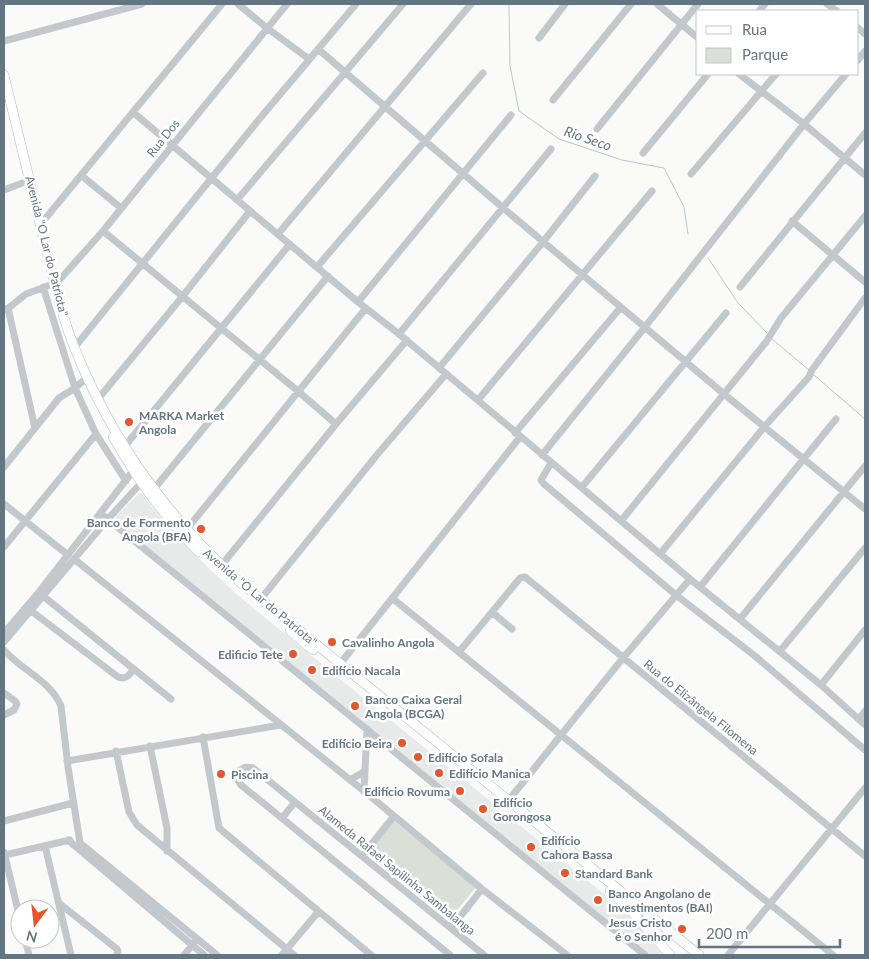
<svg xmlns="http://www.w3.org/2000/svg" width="869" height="959" viewBox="0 0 869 959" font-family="Lato,sans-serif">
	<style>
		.built { fill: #e8e9e9 }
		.green { fill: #dadfd7 }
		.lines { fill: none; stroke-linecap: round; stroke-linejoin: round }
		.stream { stroke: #bbc7cb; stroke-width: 1 }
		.major-casing { stroke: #b5babe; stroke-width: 10 }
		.minor { stroke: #c3c8cc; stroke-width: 7 }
		.major { stroke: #fff; stroke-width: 9 }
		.poi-dot { fill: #e4572e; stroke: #fff; stroke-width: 2 }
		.labels { text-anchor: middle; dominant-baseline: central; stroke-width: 5; stroke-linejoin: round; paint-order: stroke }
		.street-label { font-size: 12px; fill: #657683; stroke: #fff }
		.poi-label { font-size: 12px; font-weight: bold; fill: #657683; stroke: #fff; text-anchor: start }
		.water-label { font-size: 14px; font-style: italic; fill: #60757c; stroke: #fff }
	</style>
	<rect width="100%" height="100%" fill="#fafaf8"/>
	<path class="built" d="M139 493 142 494 155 511 187 547 236 594 620 907 642 930 662 955H647L117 523 115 520 116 516Z"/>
	<path class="green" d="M394 821 476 887 449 920 367 854Z"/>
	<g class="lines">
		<path class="stream" d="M509 4 510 66 519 111 559 139 622 160 664 168 684 207 688 234
			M708 258 738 303 768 334
			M772 339 809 370
			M814 375 865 419"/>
		<g class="major-casing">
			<path id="major" d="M4 75C17 130 31 185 44 240 53 276 61 315 75 349 111 439 169 520 242 584L699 955
				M113 437C137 479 165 518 199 552
				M290 631 313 650
				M610 891 633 913 670 955"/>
		</g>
		<path class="minor" d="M238 4 267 28 309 59
			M657 4 698 38
			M827 4 837 11
			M759 11 765 4
			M858 28 865 34
			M539 38 565 4
			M4 41 142 4
			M318 49 502 207 724 394 865 509
			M858 60 865 51
			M739 74 804 124 865 175
			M553 100 631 4
			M134 113 358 302 399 334 690 579 821 685 865 725
			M597 129 698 4
			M643 153 708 74
			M691 174 776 74
			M82 176 121 208
			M4 190 25 182
			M237 200 403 4
			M792 221 865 282
			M40 225 222 4
			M103 231 299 392 336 424
			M278 234 471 4
			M317 267 483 73
			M55 285 103 231 287 4
			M43 287 75 388 83 381
			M740 287 865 133
			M358 302 511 115
			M8 308 35 428
			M6 310 26 294 50 285
			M399 334 551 149
			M74 348 261 117 356 4
			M439 368 543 242 595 176
			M98 399 182 297 250 211
			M478 400 652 191
			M515 433 621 307
			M125 446 290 244
			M542 455 645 327 804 124 846 74
			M551 463 541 480 544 484 676 595 755 656 865 750
			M4 467 59 398 75 388 96 434 126 481
			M582 487 726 313
			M154 489 328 276
			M4 504 68 555
			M100 513 645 955
			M621 521 766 342 781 318 865 216
			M187 529 366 308
			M4 547 96 434
			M660 554 765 426 809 377 812 370 865 298
			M74 559 364 791 482 889 567 955
			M221 566 336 424 407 340
			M700 587 836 419
			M43 596 171 699
			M392 598 833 955
			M260 600 376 456 446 374
			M30 610 118 677C126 680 129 675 134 669
			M492 612 512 629
			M740 619 865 466
			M4 633 39 592 133 471
			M4 642 108 519 141 483
			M4 650C21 670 51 681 61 706L68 767 80 843 217 955
			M780 651 865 548
			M459 652 520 578 525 577 865 856
			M340 664 520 437
			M821 685 865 630
			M4 693 15 701 17 704 14 710 4 715
			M859 719 865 711
			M203 737 219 828 371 955
			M150 746 167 828V851
			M116 751 129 812 137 825 294 955
			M67 761 281 725
			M350 780 365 771
			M364 791 367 729
			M508 801 623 658 690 579
			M282 818 295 802
			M4 821 73 803
			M68 840 204 955
			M45 846 71 955
			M4 852 20 919
			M5 855 70 840
			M362 856 394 816
			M60 904 117 949 118 951 117 955
			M451 928 482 889
			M25 939 29 955
			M184 955 195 942
			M282 955 318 912
			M450 955 241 785 237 779 240 770 246 767 253 768 484 955
			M728 955 865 788"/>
		<use href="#major" class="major"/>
	</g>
	<g class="poi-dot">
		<circle cx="129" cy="422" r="5"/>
		<circle cx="201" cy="529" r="5"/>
		<circle cx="332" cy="642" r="5"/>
		<circle cx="293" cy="654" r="5"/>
		<circle cx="312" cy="670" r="5"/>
		<circle cx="355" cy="706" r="5"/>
		<circle cx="402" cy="743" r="5"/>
		<circle cx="418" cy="757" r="5"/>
		<circle cx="439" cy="773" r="5"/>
		<circle cx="221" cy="774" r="5"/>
		<circle cx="460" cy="791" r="5"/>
		<circle cx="483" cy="809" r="5"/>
		<circle cx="531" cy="847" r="5"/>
		<circle cx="565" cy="873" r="5"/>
		<circle cx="598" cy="900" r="5"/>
		<circle cx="682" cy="929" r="5"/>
	</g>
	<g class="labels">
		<g class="street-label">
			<text transform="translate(163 138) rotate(-51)">Rua Dos</text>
			<text transform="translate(47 246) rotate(76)">Avenida "O Lar do Patriota"</text>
			<text transform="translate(260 597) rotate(40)">Avenida "O Lar do Patriota"</text>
			<text transform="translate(701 707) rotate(39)">Rua do Elizângela Filomena</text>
			<text transform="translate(397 870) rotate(39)">Alameda Rafael Sapilinha Sambalanga</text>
		</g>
		<g class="poi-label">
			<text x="139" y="415">MARKA Market<tspan x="139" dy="14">Angola</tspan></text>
			<text x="191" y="522" text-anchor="end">Banco de Formento<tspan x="191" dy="14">Angola (BFA)</tspan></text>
			<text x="342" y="642">Cavalinho Angola</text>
			<text x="283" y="654" text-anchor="end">Edificio Tete</text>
			<text x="322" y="670">Edifício Nacala</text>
			<text x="365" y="699">Banco Caixa Geral<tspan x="365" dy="14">Angola (BCGA)</tspan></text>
			<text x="392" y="743" text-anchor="end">Edifício Beira</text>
			<text x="428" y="757">Edifício Sofala</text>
			<text x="449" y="773">Edifício Manica</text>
			<text x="231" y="774">Piscina</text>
			<text x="450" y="791" text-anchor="end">Edifício Rovuma</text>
			<text x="493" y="802">Edifício<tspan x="493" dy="14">Gorongosa</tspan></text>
			<text x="541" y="840">Edifício<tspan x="541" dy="14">Cahora Bassa</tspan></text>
			<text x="575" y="873">Standard Bank</text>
			<text x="608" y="893">Banco Angolano de<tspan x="608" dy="14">Investimentos (BAI)</tspan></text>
			<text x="672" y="922" text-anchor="end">Jesus Cristo<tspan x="672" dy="14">é o Senhor</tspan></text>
		</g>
		<g class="water-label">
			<text transform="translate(588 138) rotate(19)">Rio Seco</text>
		</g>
	</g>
	<rect width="869" height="959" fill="none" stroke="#657683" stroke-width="10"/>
	<rect x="696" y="10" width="162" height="65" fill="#ffffff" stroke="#c1c8cd"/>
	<rect x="706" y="26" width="25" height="8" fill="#ffffff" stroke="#c1c8cd"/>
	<text x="742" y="35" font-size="15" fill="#657683">Rua</text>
	<rect x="706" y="48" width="25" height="15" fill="#dadfd7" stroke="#c1c8cd"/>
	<text x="742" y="60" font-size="15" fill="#657683">Parque</text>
	<g transform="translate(35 924) rotate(195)"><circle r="24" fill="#ffffff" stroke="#c1c8cd"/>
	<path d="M0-4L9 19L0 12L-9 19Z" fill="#e4572e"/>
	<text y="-8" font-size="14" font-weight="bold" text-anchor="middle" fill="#657683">N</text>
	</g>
	<path d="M699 939v8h141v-8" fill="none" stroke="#657683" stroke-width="2.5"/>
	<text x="706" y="939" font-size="15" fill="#657683" stroke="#ffffff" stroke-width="4" paint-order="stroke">200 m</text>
</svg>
